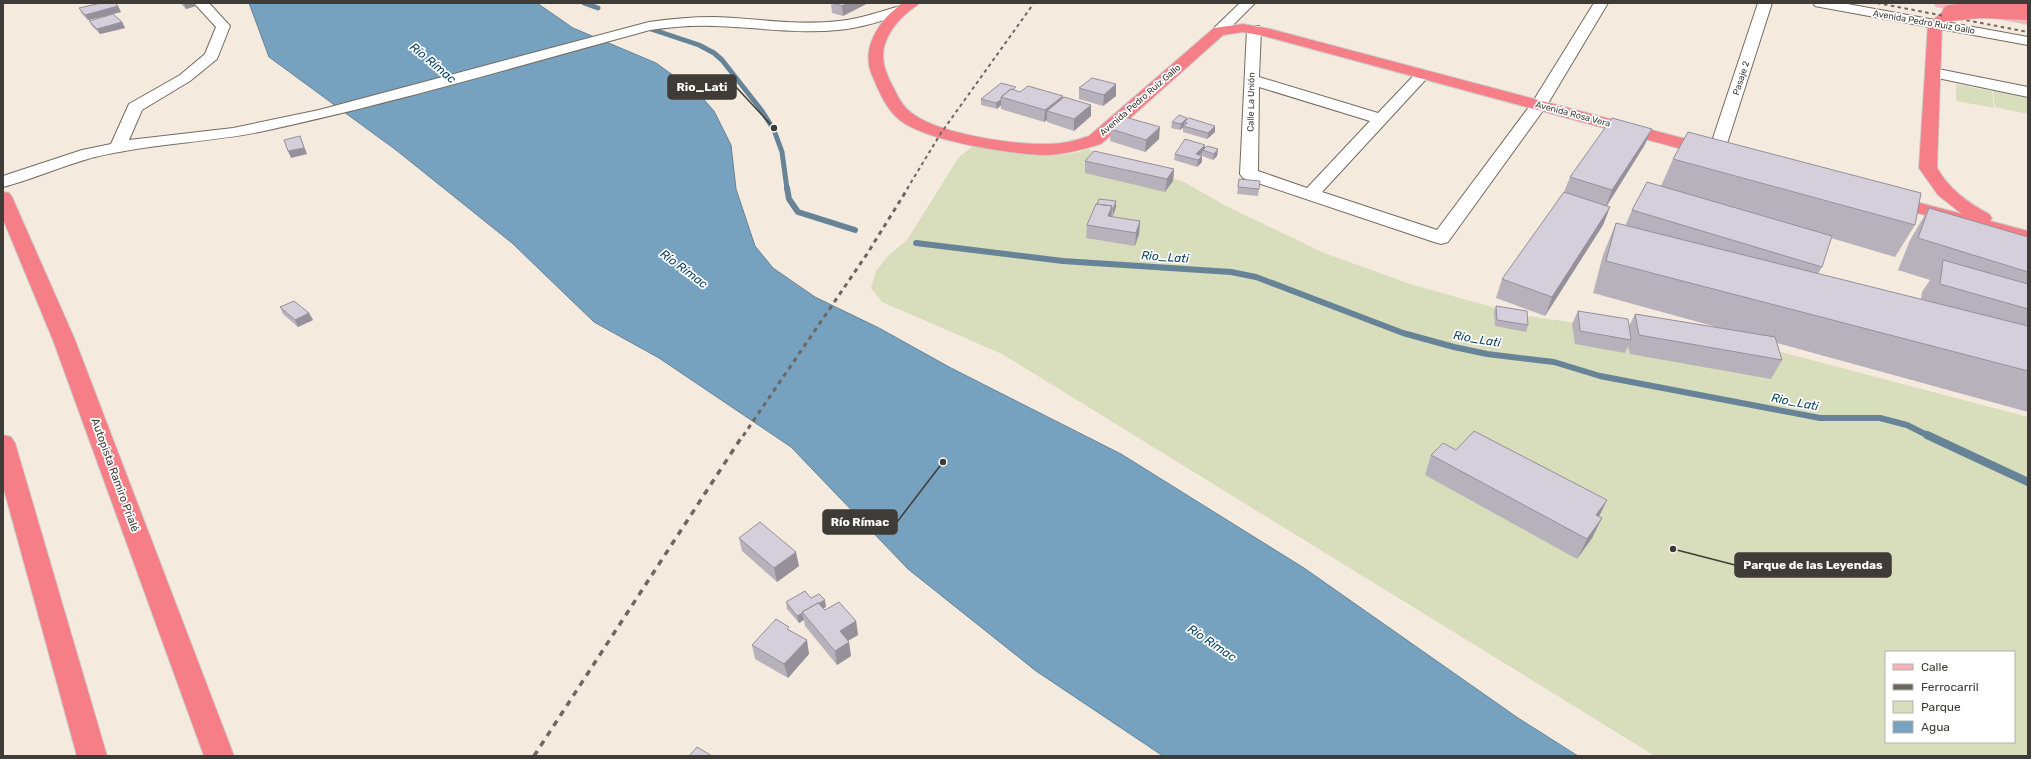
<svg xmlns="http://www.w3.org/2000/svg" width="2031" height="759" viewBox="0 0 2031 759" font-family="Rubik,sans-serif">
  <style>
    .green { fill: #d8ddbc; fill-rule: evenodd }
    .water { fill: #76a2c0; stroke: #668397 }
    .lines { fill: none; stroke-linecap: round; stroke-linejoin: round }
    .stream-far2 { stroke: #668397; stroke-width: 5 }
    .stream-far1 { stroke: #668397; stroke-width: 6 }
    .stream { stroke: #668397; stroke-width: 8 }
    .minor-casing { stroke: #746b60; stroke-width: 2 }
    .major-casing { stroke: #cdcccb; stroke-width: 2 }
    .highway-casing { stroke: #cdcccb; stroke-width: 2 }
    .minor { fill: #fff; fill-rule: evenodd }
    .major { fill: #f9b2b7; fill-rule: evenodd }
    .highway { fill: #f57e87; fill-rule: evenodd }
    .rail-far2 { stroke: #6d6760; stroke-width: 2; stroke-dasharray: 3.5 3.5; stroke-linecap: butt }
    .rail-far1 { stroke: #6d6760; stroke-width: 3; stroke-dasharray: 4.5 4.5; stroke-linecap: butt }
    .rail { stroke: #6d6760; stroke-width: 3.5; stroke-dasharray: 6 6; stroke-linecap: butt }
    .highway-bridge-casing { stroke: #cdcccb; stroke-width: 17; stroke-linecap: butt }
    .highway-bridge { stroke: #f57e87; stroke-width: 16 }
    .wall { fill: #b7b1bc }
    .shaded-wall { fill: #959099 }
    .building { fill: #d5cedb; stroke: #959099 }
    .labels { text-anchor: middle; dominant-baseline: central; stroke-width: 3.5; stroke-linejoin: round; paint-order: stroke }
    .far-street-label { font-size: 9px; fill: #3f3b36; stroke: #fff }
    .street-label { font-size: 11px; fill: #3f3b36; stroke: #fff }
    .water-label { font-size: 12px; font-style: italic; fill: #0d4463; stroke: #fff }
    .leader { fill: none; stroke: #3f3b36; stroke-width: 1.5 }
    .callout-dot { fill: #3f3b36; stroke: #fff; stroke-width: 1.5 }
    .callout { fill: #3f3b36; stroke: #3f3b36; stroke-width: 1.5 }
    .callout-label { font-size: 12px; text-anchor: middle; font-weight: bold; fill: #fff }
  </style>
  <rect width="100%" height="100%" fill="#f5eade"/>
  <!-- green -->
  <path class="green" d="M 1956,84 L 1992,91 L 1994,108 L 1956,101 Z
    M 1993,91 L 2028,98 L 2028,114 L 1995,107 Z
    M 974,145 C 1012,154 1050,162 1088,149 L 1184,182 L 1226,206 L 1324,253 L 1413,285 L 1521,315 L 1781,352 L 2028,417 L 2028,756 L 1655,756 L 1002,354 L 882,302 L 871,288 L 876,271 L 888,256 L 907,240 L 959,157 ZM 1886,652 L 2014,652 L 2014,742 L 1886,742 Z"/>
  <!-- water -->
  <path class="water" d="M 249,3 L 537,3 L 573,28 L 656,63 L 698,93 L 714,111 L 731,145 L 736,189 L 755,246 L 773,268 L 815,297 L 879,328 L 951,368 L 1121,454 L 1304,568 L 1518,718 L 1578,756 L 1163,756 L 1036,671 L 908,569 L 791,447 L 659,358 L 594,322 L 512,243 L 396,150 L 269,57 Z"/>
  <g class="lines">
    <!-- stream-far2 -->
    <path class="stream-far2" d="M 584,3 L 598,8
      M 651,29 L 699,45 L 714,53 L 722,60 L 762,111 L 774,130 L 782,152 L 787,189"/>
    <!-- stream-far1 -->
    <path class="stream-far1" d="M 787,188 L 789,199 L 798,212 L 855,230
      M 916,243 L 1063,261 L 1231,272 L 1256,277 L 1403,333 L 1454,347 L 1487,354 L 1554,362 L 1600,376 L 1820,418 L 1880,418 L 1907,425 L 1929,436"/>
    <!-- stream -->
    <path class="stream" d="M 1927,435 L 2028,482"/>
    <!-- minor casing -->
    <g class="minor-casing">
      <path id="minor" d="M 194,3 L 209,3 L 230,26 L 217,59 L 190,81 L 142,110 L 129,140 L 233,128 L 319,110 L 649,22 C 670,19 691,17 713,17 C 755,18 797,26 839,21 C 861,19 880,11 901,6 L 906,7 L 908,10 L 906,13 C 884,20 862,28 838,30 C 797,34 755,27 713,26 C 692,25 671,27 650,30 C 522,65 394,103 264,131 C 208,143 151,143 95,157 C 64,165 34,179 3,187 L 3,176 L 82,150 L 111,144 L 129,104 L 180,75 L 205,54 L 216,27 Z
        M 1240,3 L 1255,3 L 1224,34 L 1214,34 L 1212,31 L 1214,28 Z
        M 1594,3 L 1608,3 L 1547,105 L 1448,242 L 1441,244 L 1434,242 L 1243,178 L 1240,174 L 1247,29 L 1249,26 L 1259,26 L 1261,29 L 1259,77 L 1378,113 L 1418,71 L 1428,71 L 1431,74 L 1428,77 L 1322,192 L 1437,230 L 1532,103 ZM 1259,87 L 1370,121 L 1307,188 L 1258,171 Z
        M 1758,3 L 1772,3 L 1724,153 L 1722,157 L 1716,158 L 1710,157 L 1708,153 Z
        M 1813,3 L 1842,3 L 2028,37 L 2028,45 L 1820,7 L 1815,6 Z
        M 1933,68 L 2028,87 L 2028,97 L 1928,76 L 1925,73 L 1928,70 Z"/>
    </g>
    <!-- major casing -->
    <g class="major-casing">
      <path id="major" d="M 1934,3 L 1962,3 L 2028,16 L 2028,24 L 1941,7 L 1936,6 Z"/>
    </g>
    <!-- highway casing -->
    <g class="highway-casing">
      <path id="highway" d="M 903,3 L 919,3 C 916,7 911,9 907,13 C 896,22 888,33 884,47 C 881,61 886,73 892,85 C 898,96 902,107 913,114 C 940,134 1014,145 1048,144 C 1062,144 1075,141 1089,136 L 1214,28 L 1243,24 L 1270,29 L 1716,147 L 1718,151 L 1716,155 L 1710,156 L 1704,155 L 1264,36 L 1243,32 L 1223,35 L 1101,144 C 1084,149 1066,154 1048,155 C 1014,155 927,141 901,121 C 886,110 879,91 872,75 C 860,47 881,18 903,3 Z
        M 2005,3 L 2028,3 L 2028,10 L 2007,6 Z
        M 1950,9 L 1955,10 L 1957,13 L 1942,25 L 1937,168 C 1949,189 1968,203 1989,214 L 1992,218 L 1990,221 L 2028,231 L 2028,243 L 1884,204 L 1881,200 L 1884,196 L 1890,195 L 1962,214 L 1938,195 L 1919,168 L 1928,24 L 1945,10 Z
        M 3,192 L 9,193 L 12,197 L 75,340 L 234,756 L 204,756 L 53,340 L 3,219 Z
        M 3,435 L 11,437 L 15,443 L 107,756 L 77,756 L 3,486 Z"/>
    </g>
    <!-- minor -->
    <use href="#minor" class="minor"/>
    <!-- major -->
    <use href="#major" class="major"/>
    <!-- highway -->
    <use href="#highway" class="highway"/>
    <!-- rail-far2 -->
    <path class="rail-far2" d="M 1877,3 L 2028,32
      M 907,189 L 941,133 L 1034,3"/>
    <!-- rail-far1 -->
    <path class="rail-far1" d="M 743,436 L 867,254 L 908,188"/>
    <!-- rail -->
    <path class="rail" d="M 534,756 L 743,435"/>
    <!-- highway-bridge casing -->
    <g class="highway-bridge-casing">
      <path id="highway-bridge" d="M 1950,13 L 1979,10 L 2026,12"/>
    </g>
    <!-- highway-bridge -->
    <use href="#highway-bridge" class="highway-bridge"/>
  </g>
  <!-- wall -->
  <path class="wall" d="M 95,3 L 115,3 L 118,6 L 121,12 L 88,20 L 82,14 L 79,8 L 95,4 Z
    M 181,3 L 194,3 L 196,6 L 186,9 L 183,6 Z
    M 831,3 L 868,3 L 843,16 L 832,13 Z
    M 89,21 L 122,22 L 125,28 L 100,34 L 92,26 Z
    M 1116,84 L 1116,96 L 1103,106 L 1079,99 L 1079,88 Z
    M 1016,91 L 1020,92 L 1063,96 L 1063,98 L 1091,116 L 1074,131 L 1047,122 L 1047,120 L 1044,122 L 1001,109 L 1001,105 L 997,109 L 981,105 L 981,99 Z
    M 1187,118 L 1187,120 L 1215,126 L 1215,132 L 1207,139 L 1183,132 L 1183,127 L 1180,130 L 1171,128 L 1172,122 Z
    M 1111,129 L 1159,139 L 1145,152 L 1110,141 Z
    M 1652,129 L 1644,146 L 1607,206 L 1610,207 L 1603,225 L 1545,316 L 1496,298 L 1502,279 L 1564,192 L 1570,177 Z
    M 1205,145 L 1205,148 L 1218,149 L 1217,156 L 1213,160 L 1202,156 L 1202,162 L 1197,167 L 1174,160 L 1175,154 Z
    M 1673,159 L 1915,225 L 1895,257 L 1831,238 L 1822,267 L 1818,274 L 1921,300 L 1922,292 L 1930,280 L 1898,270 L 1910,240 L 1929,208 L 2028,237 L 2028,282 L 2027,283 L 2028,284 L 2028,412 L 1777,343 L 1782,360 L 1771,379 L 1630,354 L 1628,346 L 1625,353 L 1575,344 L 1572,324 L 1578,311 L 1629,326 L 1635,314 L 1720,328 L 1593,293 L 1603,255 L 1616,223 L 1625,226 L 1632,210 L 1661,186 Z
    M 1085,161 L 1174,169 L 1173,181 L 1165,192 L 1085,173 Z
    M 1239,179 L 1259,189 L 1258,196 L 1237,194 Z
    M 1116,201 L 1116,207 L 1113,216 L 1111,216 L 1111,217 L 1140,221 L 1139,234 L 1135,246 L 1086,238 L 1087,225 Z
    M 1496,306 L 1528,325 L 1526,332 L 1495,326 L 1494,312 Z
    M 280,307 L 309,313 L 313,320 L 298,327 L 283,314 Z
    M 1456,450 L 1607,500 L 1599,517 L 1602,518 L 1592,538 L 1577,559 L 1425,475 L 1431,455 Z
    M 739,538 L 799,566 L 777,582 L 742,551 Z
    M 811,598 L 826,607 L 823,608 L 825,610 L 856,621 L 858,635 L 848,641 L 851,656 L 837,665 L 805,626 L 804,620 L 799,623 L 787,609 L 786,602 Z
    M 790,630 L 809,654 L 788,678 L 755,659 L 752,645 Z"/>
  <!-- shaded-wall -->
  <path class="shaded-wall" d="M 186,3 L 194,3 L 196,6 L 186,9 L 184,4 Z
    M 847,3 L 868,3 L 843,16 L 842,6 Z
    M 118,6 L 121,12 L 88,20 L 85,15 Z
    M 122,22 L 125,28 L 100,34 L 97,29 Z
    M 1116,84 L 1116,96 L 1103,106 L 1104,95 Z
    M 1063,96 L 1062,108 L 1047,111 L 1047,120 L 1044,122 L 1045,110 Z
    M 1001,100 L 1001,105 L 997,109 L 996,103 Z
    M 1091,105 L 1091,116 L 1074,131 L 1074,119 Z
    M 1187,118 L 1187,124 L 1187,123 L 1184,122 L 1184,127 L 1180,130 L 1181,124 Z
    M 1215,126 L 1215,132 L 1207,139 L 1208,133 Z
    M 1160,127 L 1159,139 L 1145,152 L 1146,140 Z
    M 1652,129 L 1644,146 L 1605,208 L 1612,190 Z
    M 300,136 L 307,154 L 291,158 L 288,151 Z
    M 1205,145 L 1205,151 L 1203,150 L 1202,153 L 1195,160 L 1196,154 Z
    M 1218,149 L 1217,156 L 1213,160 L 1214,154 Z
    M 1202,156 L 1202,162 L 1197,167 L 1198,160 Z
    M 1174,169 L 1173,181 L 1165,192 L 1167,179 Z
    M 1116,201 L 1116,207 L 1113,216 L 1113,210 Z
    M 1112,206 L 1111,219 L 1108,216 Z
    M 1610,207 L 1603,225 L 1545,316 L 1552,297 Z
    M 1140,221 L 1139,234 L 1135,246 L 1136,233 Z
    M 309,313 L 313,320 L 298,327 L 295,320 Z
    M 1607,500 L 1597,520 L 1596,515 Z
    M 1602,518 L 1592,538 L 1577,559 L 1587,539 Z
    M 796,552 L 799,566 L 777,582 L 774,568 Z
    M 825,600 L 826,607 L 807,618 L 803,613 Z
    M 802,613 L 804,620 L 799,623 L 797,616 Z
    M 856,621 L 858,635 L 842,644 L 840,631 Z
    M 807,640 L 809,654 L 788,678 L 784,664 Z
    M 849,642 L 851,656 L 837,665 L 835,651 Z"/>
  <!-- building -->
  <path class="building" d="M 101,3 L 115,3 L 118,6 L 85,15 L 79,8 Z
    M 833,3 L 847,3 L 842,6 Z
    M 113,14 L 122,22 L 97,29 L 89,21 Z
    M 1092,78 L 1116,84 L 1104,95 L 1079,88 Z
    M 1001,83 L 1016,87 L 1013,90 L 1011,89 L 1001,97 L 1001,100 L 996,103 L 981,99 Z
    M 1028,86 L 1063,96 L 1045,110 L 1001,97 L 1011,89 L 1020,92 Z
    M 1064,97 L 1091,105 L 1074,119 L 1047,111 Z
    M 1179,115 L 1187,118 L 1181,124 L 1172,122 Z
    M 1125,117 L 1160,127 L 1146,140 L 1111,129 Z
    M 1189,118 L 1215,126 L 1208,133 L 1183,126 L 1187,123 L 1184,122 Z
    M 1612,118 L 1652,129 L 1612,190 L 1570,177 Z
    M 1688,132 L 1921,193 L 1915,225 L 1673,159 Z
    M 300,136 L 304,148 L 288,151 L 284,140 Z
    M 1185,139 L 1205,145 L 1196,154 L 1202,156 L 1198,160 L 1175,154 Z
    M 1207,146 L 1218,149 L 1214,154 L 1203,150 Z
    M 1094,151 L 1174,169 L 1167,179 L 1085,161 Z
    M 1239,179 L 1260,181 L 1259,189 L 1238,187 Z
    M 1647,182 L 1832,236 L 1822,267 L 1632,210 Z
    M 1564,192 L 1610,207 L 1552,297 L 1502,279 Z
    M 1099,199 L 1116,201 L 1113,210 L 1112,209 L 1112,206 L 1097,204 Z
    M 1096,204 L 1112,206 L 1108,216 L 1140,221 L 1136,233 L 1087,225 Z
    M 1929,208 L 2028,237 L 2028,272 L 1918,238 Z
    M 1616,223 L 2028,326 L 2028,371 L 1606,261 Z
    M 1943,260 L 2028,284 L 2028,309 L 1940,284 Z
    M 294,301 L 309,313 L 295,320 L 280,307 Z
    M 1496,306 L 1527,311 L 1528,325 L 1497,320 Z
    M 1578,311 L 1628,319 L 1631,340 L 1580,331 Z
    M 1635,314 L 1775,337 L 1782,360 L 1639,335 Z
    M 1474,431 L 1607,500 L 1596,515 L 1602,518 L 1587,539 L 1431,455 L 1443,443 L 1456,450 Z
    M 760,522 L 796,552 L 774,568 L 739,538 Z
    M 805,591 L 811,598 L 819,594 L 825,600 L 819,603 L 818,603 L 802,612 L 803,613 L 797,616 L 786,602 Z
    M 839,602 L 856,621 L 840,631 L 849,642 L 835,651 L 802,612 L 818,603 L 825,610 Z
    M 776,619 L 789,627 L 787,629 L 807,640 L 784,664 L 752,645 Z
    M 697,747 L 712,756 L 689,756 Z"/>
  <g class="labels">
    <!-- far-street labels -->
    <g class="far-street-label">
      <text transform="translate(1924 22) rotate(10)">Avenida Pedro Ruiz Gallo</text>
      <text transform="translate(1741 78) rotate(-72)">Pasaje 2</text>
      <text transform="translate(1140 100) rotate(-41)">Avenida Pedro Ruiz Gallo</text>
      <text transform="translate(1251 102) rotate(-89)">Calle La Unión</text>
      <text transform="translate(1573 114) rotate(15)">Avenida Rosa Vera</text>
    </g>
    <!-- street labels -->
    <g class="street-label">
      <text transform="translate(115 475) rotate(70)">Autopista Ramiro Prialé</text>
    </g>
    <!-- water labels -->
    <g class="water-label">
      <text transform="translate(433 63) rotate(40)">Río Rímac</text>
      <text transform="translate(1165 257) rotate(4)">Rio_Lati</text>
      <text transform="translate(684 269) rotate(37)">Río Rímac</text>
      <text transform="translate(1477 339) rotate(10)">Rio_Lati</text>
      <text transform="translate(1795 402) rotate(11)">Rio_Lati</text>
      <text transform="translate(1212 643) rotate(34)">Río Rímac</text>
    </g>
  </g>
  <!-- callouts -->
  <path class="leader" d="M774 128L736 87M943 462L897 522M1673 549L1735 565"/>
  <g class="callout-dot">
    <circle cx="774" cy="128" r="4"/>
    <circle cx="943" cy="462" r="4"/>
    <circle cx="1673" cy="549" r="4"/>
  </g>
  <g class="callout">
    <rect x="668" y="75" width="68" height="24" rx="4"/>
    <rect x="823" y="510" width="74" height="24" rx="4"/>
    <rect x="1735" y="553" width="156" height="24" rx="4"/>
  </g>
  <g class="callout-label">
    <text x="702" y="91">Rio_Lati</text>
    <text x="860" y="526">Río Rímac</text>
    <text x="1813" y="569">Parque de las Leyendas</text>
  </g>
  <!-- border -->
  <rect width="2031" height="759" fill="none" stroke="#3f3b36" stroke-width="8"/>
  <!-- legend -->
  <rect x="1885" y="651" width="130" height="92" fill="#ffffff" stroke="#b2b1af"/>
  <rect x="1893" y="664" width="20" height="6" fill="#f9b2b7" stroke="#b2b1af"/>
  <text x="1921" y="671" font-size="12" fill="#3f3b36">Calle</text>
  <rect x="1893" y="684" width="20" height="6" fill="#6d6760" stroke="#b2b1af"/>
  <text x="1921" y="691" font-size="12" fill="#3f3b36">Ferrocarril</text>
  <rect x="1893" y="701" width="20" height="12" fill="#d8ddbc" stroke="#b2b1af"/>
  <text x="1921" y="711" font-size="12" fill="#3f3b36">Parque</text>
  <rect x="1893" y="721" width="20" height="12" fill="#76a2c0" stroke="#b2b1af"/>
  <text x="1921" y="731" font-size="12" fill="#3f3b36">Agua</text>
</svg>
